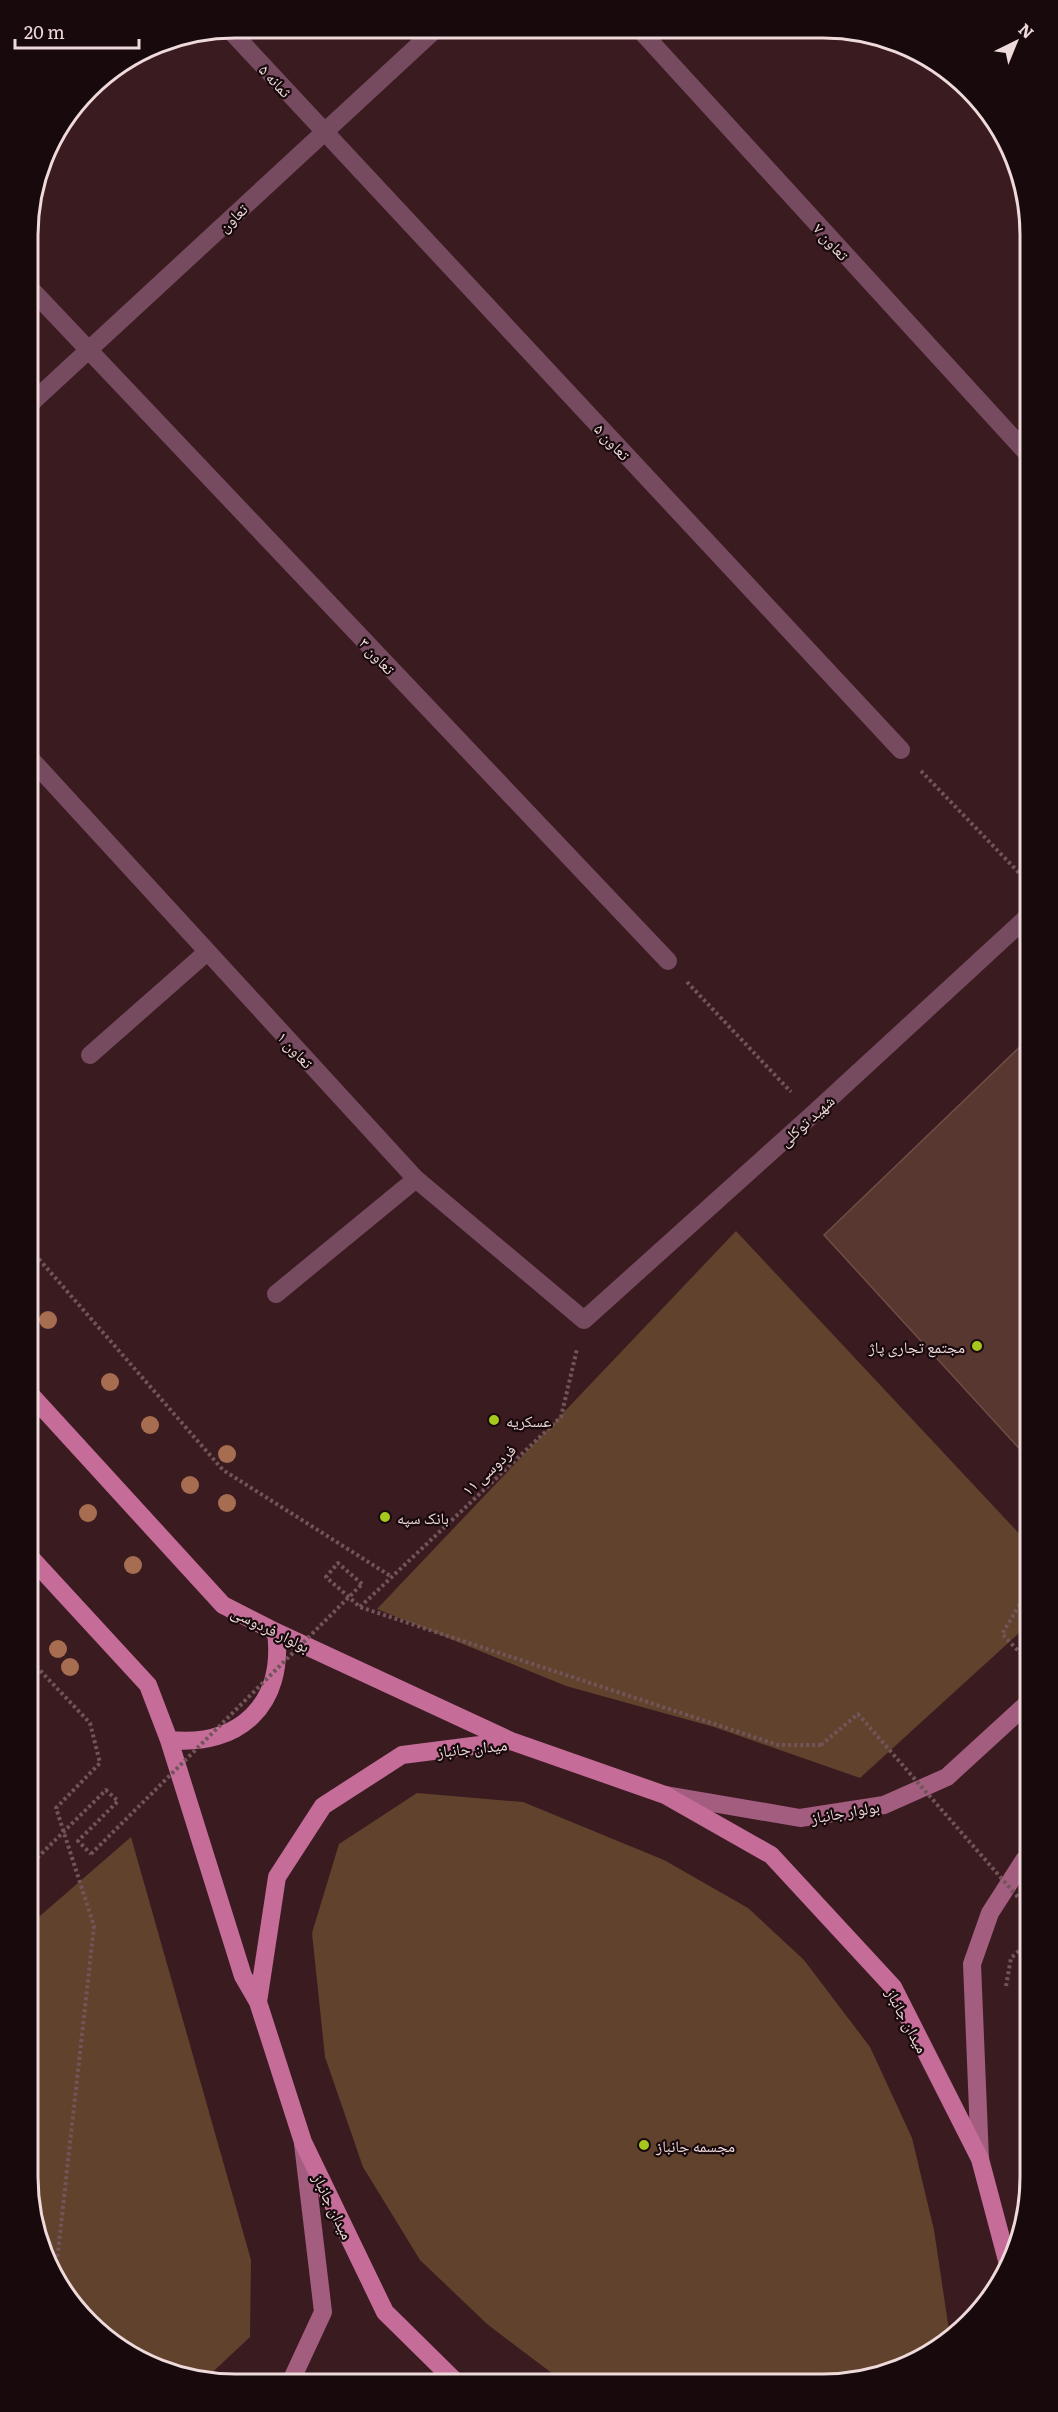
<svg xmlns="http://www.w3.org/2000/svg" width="1058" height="2412" viewBox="0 0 1058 2412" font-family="Literata,'Noto Naskh Arabic',serif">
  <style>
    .green { fill: #61422d }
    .building { fill: #583730; stroke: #6f4d45; stroke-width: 1.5 }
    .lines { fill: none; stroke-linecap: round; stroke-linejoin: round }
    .path { stroke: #715559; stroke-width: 4; stroke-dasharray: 3 3; stroke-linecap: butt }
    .street { stroke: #764a5f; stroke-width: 18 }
    .secondary { stroke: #a35d7f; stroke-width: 18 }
    .primary { stroke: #c56c98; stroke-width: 18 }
    .path-bridge { stroke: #715559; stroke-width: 4; stroke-dasharray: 3 3; stroke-linecap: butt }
    .tree { fill: #a66d51 }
    .poi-dot { fill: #a8c71c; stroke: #180a0c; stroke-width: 2 }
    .labels { text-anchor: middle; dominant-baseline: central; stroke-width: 4.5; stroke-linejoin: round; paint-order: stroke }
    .street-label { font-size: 16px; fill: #eed9db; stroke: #180a0c }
    .poi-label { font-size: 16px; fill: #eed9db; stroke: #180a0c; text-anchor: start }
    .rim { fill: none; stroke: #eed9db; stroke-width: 3 }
  </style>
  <rect width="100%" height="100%" fill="#3a1b20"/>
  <!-- green -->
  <path class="green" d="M 736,1231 L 1028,1543 L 1029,1624 L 860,1778 L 714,1727 L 566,1686 L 377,1609 Z
    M 417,1793 L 523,1802 L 664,1860 L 748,1908 L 804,1960 L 870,2047 L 912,2138 L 934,2230 L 949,2330 L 943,2347 L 878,2378 L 564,2379 L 553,2374 L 487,2324 L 420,2260 L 363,2167 L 325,2057 L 312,1933 L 339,1844 Z
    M 131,1837 L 251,2260 L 250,2337 L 203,2381 L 194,2381 L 97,2333 L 62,2293 L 34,2232 L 33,1922 Z"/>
  <!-- building -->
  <path class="building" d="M 1027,1040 L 1028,1458 L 824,1235 Z"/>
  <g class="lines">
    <!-- path -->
    <path class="path" d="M 921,771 L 1026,880
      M 687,982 L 791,1092
      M 31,1250 L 223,1470 L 392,1577
      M 362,1584 L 338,1563 L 326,1577 L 360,1607 L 778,1745 L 821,1745
      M 1029,1589 L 1002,1634 L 1029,1662
      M 360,1607 L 561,1417 L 577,1349
      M 32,1662 L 90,1723 L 100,1763 L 56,1808 L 94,1926 L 55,2279
      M 33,1862 L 106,1790 L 118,1801 L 78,1841 L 91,1854
      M 1006,1986 L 1011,1958 L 1030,1941"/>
    <!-- street -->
    <path class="street" d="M 228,28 L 901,750
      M 640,30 L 1025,451
      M 28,286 L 668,961
      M 28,406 L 437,28
      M 29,757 L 416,1179 L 584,1320 L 812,1115 L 1026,918
      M 90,1055 L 207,952
      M 276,1294 L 416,1179"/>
    <!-- secondary -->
    <path class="secondary" d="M 666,1795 L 800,1818 L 884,1805 L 947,1777 L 1029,1702
      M 980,2159 L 972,1964 L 990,1913 L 1024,1860 L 1029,1855
      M 291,2381 L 323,2312 L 303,2144"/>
    <!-- primary -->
    <path class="primary" d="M 31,1395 L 223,1605 L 276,1632 L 511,1741 L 665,1795 L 771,1855 L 893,1987 L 980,2159 L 1009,2268
      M 32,1559 L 148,1685 L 169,1740 L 243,1976 L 258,2002
      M 169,1740 C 240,1747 285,1704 276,1632
      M 454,2380 L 385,2312 L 303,2142 L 258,2002 L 277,1877 L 323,1806 L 402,1755 L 511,1741"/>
    <!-- path-bridge -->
    <path class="path-bridge" d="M 821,1745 L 858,1714 L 1030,1911
      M 91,1854 L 362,1584"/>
  </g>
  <!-- trees -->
  <g class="tree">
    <circle cx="48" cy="1320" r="9"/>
    <circle cx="110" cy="1382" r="9"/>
    <circle cx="150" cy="1425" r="9"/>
    <circle cx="227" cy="1454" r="9"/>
    <circle cx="190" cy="1485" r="9"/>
    <circle cx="227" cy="1503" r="9"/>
    <circle cx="88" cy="1513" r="9"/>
    <circle cx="133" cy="1565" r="9"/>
    <circle cx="58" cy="1649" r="9"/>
    <circle cx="70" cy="1667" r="9"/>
  </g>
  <!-- markers -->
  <g class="poi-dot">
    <circle cx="977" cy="1346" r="6"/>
    <circle cx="494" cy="1420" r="6"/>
    <circle cx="385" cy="1517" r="6"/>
    <circle cx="644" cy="2145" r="6"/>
  </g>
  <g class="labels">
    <!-- street labels -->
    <g class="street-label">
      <text transform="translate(276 80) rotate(47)">ثمانه ۵</text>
      <text transform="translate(232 217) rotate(-43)">تعاون</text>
      <text transform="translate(832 241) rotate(48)">تعاون ۷</text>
      <text transform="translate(613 441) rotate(47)">تعاون ۵</text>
      <text transform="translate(378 655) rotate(47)">تعاون ۳</text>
      <text transform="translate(296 1049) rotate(47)">تعاون ۱</text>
      <text transform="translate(806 1120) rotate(-42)">شهید توکلی</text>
      <text transform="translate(488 1469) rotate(-43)">فردوسی ۱۱</text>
      <text transform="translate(271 1628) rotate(26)">بولوار فردوسی</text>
      <text transform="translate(472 1747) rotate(-6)">میدان جانباز</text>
      <text transform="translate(845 1811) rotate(-10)">بولوار جانباز</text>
      <text transform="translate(908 2020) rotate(62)">میدان جانباز</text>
      <text transform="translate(334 2206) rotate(64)">میدان جانباز</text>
    </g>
    <!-- poi labels -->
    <g class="poi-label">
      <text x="965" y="1346" text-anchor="end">مجتمع تجاری پاژ</text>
      <text x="506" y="1420">عسکریه</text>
      <text x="397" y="1517">بانک سپه</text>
      <text x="656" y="2145">مجسمه جانباز</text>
    </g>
  </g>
  <!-- crop -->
  <path d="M0 0H1058V2412H0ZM235 38H823A197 197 0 0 1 1020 235V2177A197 197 0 0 1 823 2374H235A197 197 0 0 1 38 2177V235A197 197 0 0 1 235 38Z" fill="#180a0c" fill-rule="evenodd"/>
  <path class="rim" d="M235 38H823A197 197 0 0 1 1020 235V2177A197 197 0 0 1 823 2374H235A197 197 0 0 1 38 2177V235A197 197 0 0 1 235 38Z"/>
  <!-- north arrow -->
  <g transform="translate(1016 42) rotate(43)" stroke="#180a0c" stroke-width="4.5" paint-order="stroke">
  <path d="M0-4.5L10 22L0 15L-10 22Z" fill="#eed9db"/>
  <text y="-9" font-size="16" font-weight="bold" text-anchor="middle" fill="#eed9db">N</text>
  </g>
  <!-- scale -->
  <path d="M15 39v9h124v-9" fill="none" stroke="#eed9db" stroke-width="3"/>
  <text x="24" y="39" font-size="18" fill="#eed9db" stroke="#180a0c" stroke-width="4.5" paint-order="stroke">20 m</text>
</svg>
